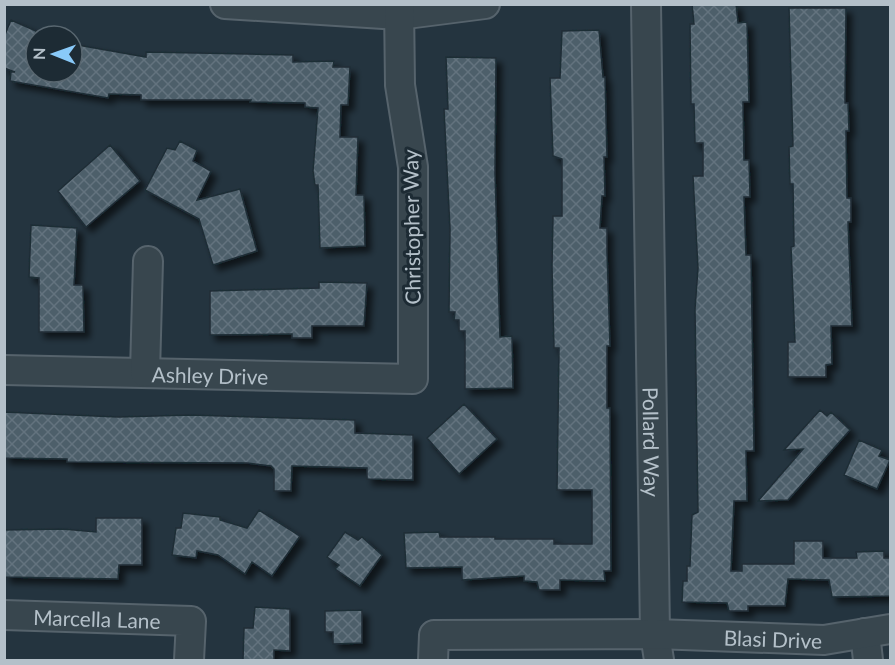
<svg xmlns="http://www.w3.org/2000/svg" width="895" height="665" viewBox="0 0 895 665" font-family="Lato,sans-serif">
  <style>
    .building { fill: url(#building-cross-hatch); stroke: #1f2d36; stroke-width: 1.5; filter: url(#shadow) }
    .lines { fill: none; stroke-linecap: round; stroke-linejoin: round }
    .minor-casing { stroke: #56636c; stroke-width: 32 }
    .minor { stroke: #38464e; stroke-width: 28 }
    .labels { text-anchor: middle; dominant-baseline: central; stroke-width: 6; stroke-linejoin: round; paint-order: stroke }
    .street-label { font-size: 21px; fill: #b4c0c9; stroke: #1d2b34 }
  </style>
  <defs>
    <pattern id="building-cross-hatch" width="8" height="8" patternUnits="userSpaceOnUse" patternTransform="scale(1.5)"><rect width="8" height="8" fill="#4d5e6a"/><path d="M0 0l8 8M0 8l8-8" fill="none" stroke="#64737e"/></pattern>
    <filter id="shadow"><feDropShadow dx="5.5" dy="5.5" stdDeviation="3" flood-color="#0009"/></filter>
  </defs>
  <rect width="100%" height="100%" fill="#24343f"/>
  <!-- building -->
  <path class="building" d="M 692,4 L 736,4 L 738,23 L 747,22 L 749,102 L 743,102 L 744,160 L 749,160 L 750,197 L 744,197 L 746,255 L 751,255 L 754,451 L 746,451 L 747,501 L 734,501 L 731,571 L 742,571 L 742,564 L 794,564 L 794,541 L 823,541 L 823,558 L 857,558 L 856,552 L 884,551 L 884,558 L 891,558 L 891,596 L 832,597 L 829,580 L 788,579 L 785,606 L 748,606 L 748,611 L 729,611 L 727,603 L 682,602 L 683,581 L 687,581 L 687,566 L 690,566 L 692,515 L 698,512 L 695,309 L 698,268 L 693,176 L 703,176 L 703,143 L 695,143 L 694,104 L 691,104 L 690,24 L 694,24 Z
    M 789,8 L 846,8 L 845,103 L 848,103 L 849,131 L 846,131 L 847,198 L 851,198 L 851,222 L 848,222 L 852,326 L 831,326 L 832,364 L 826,365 L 826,377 L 788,377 L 788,342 L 795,342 L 791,247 L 794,246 L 793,184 L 790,184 L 789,147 L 793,146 Z
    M 11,20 L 36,31 L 36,72 L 72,72 L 72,44 L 146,57 L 146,52 L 293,55 L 293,62 L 334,61 L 333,67 L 350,67 L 348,105 L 341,105 L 340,137 L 358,137 L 356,195 L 364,195 L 365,246 L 320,248 L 318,185 L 315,185 L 313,171 L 318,108 L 305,107 L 305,103 L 250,102 L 251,100 L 141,100 L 141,95 L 109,94 L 108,98 L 10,81 L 11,72 L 15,72 L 4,68 L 4,37 Z
    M 599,30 L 603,77 L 605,77 L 607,157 L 604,157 L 605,196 L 602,196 L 600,228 L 607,228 L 607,252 L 610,346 L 607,346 L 607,408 L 610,408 L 611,571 L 604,571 L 605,581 L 560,580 L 560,590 L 539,590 L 537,582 L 524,581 L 524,576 L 462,580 L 462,567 L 406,568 L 404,533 L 439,532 L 440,537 L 495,537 L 495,539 L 554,539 L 554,544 L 592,544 L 592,490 L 557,490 L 559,348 L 554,348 L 552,267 L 553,216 L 562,216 L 562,159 L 553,156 L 550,78 L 560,78 L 562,31 Z
    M 446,57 L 496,58 L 495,173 L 500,337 L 512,336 L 513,388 L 465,389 L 465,331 L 459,331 L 459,320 L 454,320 L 455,312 L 449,312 L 450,229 L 444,109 L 448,109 Z
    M 180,141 L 197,150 L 193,161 L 211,171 L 197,200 L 240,189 L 257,251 L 213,265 L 199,219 L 145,190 L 167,148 L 175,150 Z
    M 110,145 L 140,181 L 86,227 L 58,191 Z
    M 31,225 L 77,228 L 74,285 L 83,285 L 84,332 L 39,332 L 39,278 L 29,277 Z
    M 319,282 L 367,283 L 364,326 L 312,326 L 312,338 L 292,338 L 292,334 L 210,335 L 210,291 L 319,288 Z
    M 464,404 L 497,439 L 459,474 L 427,438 Z
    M 820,410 L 827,416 L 831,412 L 850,430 L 788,500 L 758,501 L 803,449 L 784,450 Z
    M 4,412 L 118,417 L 191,415 L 355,420 L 355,433 L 413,435 L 413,480 L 367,479 L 367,468 L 292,466 L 291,491 L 274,491 L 274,469 L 271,466 L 247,463 L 67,462 L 67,459 L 4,458 Z
    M 859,440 L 882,450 L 879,456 L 890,460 L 877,489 L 844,475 Z
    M 259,510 L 300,536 L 272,576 L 252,562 L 245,574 L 218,555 L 197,551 L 196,558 L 172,555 L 176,528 L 181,528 L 183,513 L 220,517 L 220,520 L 247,528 Z
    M 96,518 L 142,518 L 142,565 L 119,565 L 118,579 L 5,577 L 4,530 L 63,529 L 96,532 Z
    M 345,532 L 358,540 L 362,537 L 382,555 L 360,586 L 335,569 L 339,565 L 327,557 Z
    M 255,607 L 290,609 L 290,651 L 274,650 L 274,660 L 243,660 L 244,628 L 253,628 Z
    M 362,610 L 362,643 L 333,644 L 333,632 L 325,632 L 325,611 Z"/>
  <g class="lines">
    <!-- minor casing -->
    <g class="minor-casing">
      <g id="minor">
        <path d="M 225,4 L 399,15 L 485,4"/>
        <path id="s1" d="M 646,4 L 655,634 L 659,660"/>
        <path id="s2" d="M 4,370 L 413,379 L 413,167 L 400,85 L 399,4"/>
        <path d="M 145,372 L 148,261"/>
        <path id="s3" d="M 4,615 L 191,621 L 189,660"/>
        <path d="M 865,633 L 868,660"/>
        <path id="s4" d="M 433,660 L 434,635 L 655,634 L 824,640 L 890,629"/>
      </g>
    </g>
    <!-- minor -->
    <use href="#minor" class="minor"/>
  </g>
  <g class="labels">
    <!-- street labels -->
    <g class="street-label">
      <text transform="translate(411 227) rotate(-91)">Christopher Way</text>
      <text stroke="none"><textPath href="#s2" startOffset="206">Ashley Drive</textPath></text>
      <text stroke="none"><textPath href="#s1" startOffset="438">Pollard Way</textPath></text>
      <text stroke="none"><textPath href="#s3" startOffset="93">Marcella Lane</textPath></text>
      <text stroke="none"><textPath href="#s4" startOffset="364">Blasi Drive</textPath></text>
    </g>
  </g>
  <!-- border -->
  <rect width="895" height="665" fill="none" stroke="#b4c0c9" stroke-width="12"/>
  <!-- north arrow -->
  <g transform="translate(54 54) rotate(271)"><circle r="28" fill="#1d2b34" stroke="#596770" stroke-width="1.5"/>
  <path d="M0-4.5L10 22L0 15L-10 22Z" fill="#89caf9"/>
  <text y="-9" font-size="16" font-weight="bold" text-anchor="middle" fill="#b4c0c9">N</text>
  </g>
</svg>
